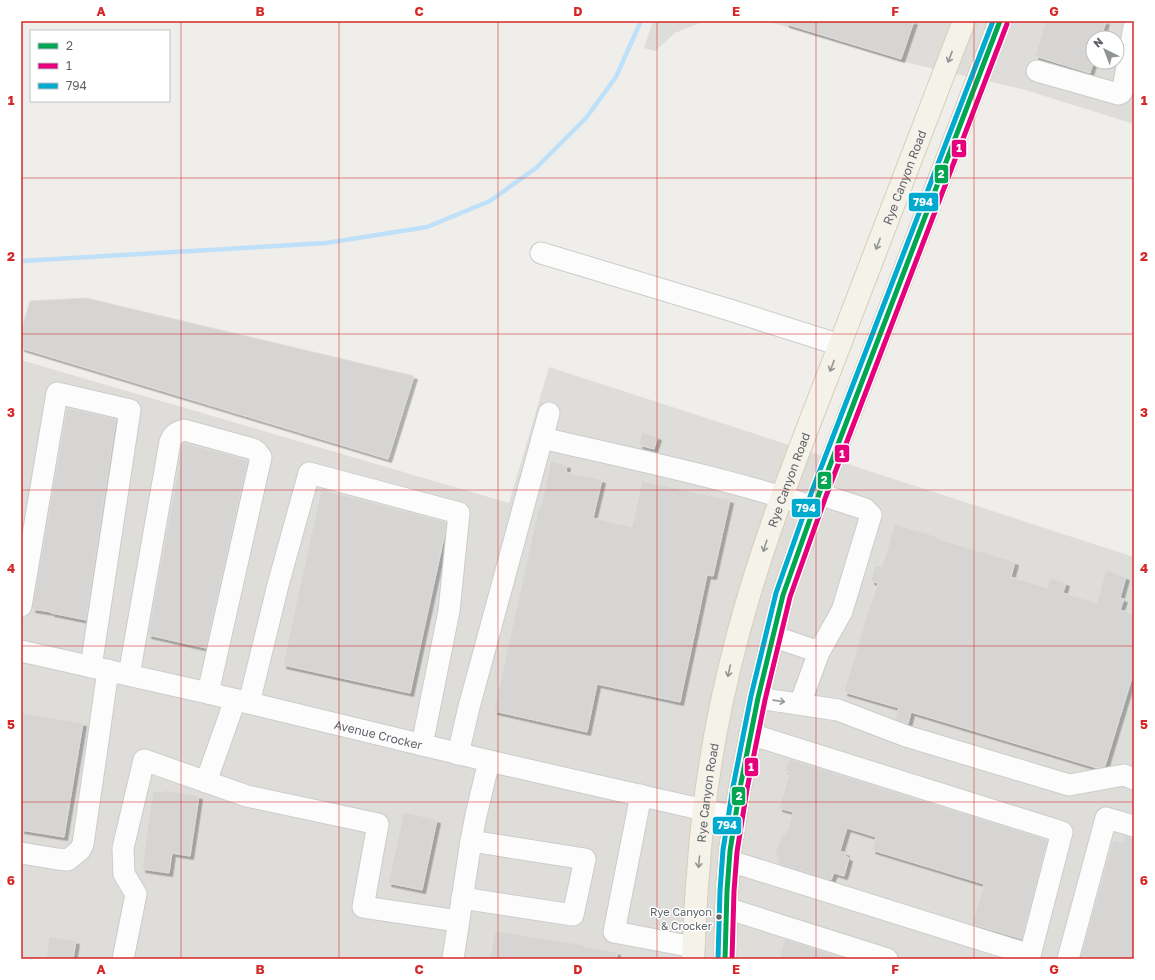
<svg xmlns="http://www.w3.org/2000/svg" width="1155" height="980" viewBox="0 0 1155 980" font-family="'Golos Text',sans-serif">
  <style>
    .industrial { fill: #dfddda; fill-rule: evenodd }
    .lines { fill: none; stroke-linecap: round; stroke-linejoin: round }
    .stream { stroke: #bfe0f9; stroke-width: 4.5 }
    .building { fill: #d6d5d3; stroke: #deddd9; filter: url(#shadow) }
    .minor-casing { stroke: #cbcccc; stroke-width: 23 }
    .major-casing { stroke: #d7ceb8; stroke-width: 24 }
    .minor { stroke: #fdfcfc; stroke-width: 21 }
    .major { stroke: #f4f2e9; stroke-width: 22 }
    .bus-1-casing { stroke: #fff; stroke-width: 8 }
    .bus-2-casing { stroke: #fff; stroke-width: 8 }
    .bus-3-casing { stroke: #fff; stroke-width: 8 }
    .bus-1 { stroke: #00a651; stroke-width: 5 }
    .bus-2 { stroke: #e5007d; stroke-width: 5 }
    .bus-3 { stroke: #00a9ce; stroke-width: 5 }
    .oneway { stroke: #939595 }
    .oneway2 { stroke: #96999c }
    .grid { fill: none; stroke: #d62828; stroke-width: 1; stroke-opacity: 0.55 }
    .bus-dot { fill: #5f6368; stroke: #fff; stroke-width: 1.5 }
    .labels { text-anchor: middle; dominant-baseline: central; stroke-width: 3; stroke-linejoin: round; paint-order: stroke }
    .bus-label { font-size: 11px; fill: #5f6368; stroke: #fff; text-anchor: end }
    .street-label { font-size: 12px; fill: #5f6368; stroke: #fff }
    .line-badge { stroke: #fff; stroke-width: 1.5 }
    .badge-label { font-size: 11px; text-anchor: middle; font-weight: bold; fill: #fff }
    .neatline { fill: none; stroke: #d62828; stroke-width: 1.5 }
    .grid-label { font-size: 13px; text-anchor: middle; font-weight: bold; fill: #d62828 }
  </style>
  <defs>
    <filter id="shadow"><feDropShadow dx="3.5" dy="3.5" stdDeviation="0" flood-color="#0004"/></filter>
  </defs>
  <rect width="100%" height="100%" fill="#efeeea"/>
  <!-- industrial -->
  <path class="industrial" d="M 653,21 L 706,21 L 692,26 L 675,33 L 655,51 L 644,48 Z
    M 767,21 L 1134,21 L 1134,124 L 1022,89 L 900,61 ZM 1093,38 L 1117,38 L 1117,62 L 1093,62 Z
    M 21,360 L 509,503 L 549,367 L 1134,557 L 1134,959 L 21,959 Z"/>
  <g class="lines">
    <!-- stream -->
    <path class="stream" d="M 21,261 L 326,243 L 427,227 L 490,201 L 536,168 L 586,118 L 616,77 L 641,21"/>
  </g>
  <!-- building -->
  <path class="building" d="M 786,21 L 914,21 L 901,59 L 786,24 Z
    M 1046,21 L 1106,21 L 1101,38 L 1093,38 L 1093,63 L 1090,73 L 1035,56 Z
    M 86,298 L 414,376 L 388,459 L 21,348 L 21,331 L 30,301 Z
    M 67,408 L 116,419 L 86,620 L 51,613 L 51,612 L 32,609 Z
    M 642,432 L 658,437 L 654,449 L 639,445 Z
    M 183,443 L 184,443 L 248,460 L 206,648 L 148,635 L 179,465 L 178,465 L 182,445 Z
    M 551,461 L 567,465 L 566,472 L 602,480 L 593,518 L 632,527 L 642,481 L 730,500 L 713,576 L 707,575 L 680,702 L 597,684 L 587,732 L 494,711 L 539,506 L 541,507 Z
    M 321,490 L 354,498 L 446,522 L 445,533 L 410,693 L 283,665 Z
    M 895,524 L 938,537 L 938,539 L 1015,562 L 1011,577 L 1047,588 L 1050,578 L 1066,583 L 1063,593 L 1097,603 L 1106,570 L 1126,577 L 1120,598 L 1124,599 L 1120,610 L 1134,614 L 1134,671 L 1105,766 L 1097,768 L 911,712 L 908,724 L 895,719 L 899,708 L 844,692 L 870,605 L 871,605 L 878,583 L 871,581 L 875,565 L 882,567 Z
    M 21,713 L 83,723 L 64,837 L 21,830 Z
    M 789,759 L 1048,840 L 1022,939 L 972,924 L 984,884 L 872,850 L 876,837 L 847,828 L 840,851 L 846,853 L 845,856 L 849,858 L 844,876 L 834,873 L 831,880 L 777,863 L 779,856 L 775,855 L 782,833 L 786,835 L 793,812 L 779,808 L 790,772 L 785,771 Z
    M 165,790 L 199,796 L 190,856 L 172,853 L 169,873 L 142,869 L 153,791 L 164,792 Z
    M 404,812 L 437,820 L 422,890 L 388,883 Z
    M 1124,836 L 1134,838 L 1134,959 L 1080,959 L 1113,840 L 1123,843 Z
    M 495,931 L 584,945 L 584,947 L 617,952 L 617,959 L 490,959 Z
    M 49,937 L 76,941 L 73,959 L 46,959 Z
    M 785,939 L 847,959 L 779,959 Z"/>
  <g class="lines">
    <!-- minor casing -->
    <g class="minor-casing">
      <g id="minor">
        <path d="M 1037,71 L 1118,94 L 1121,93 L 1123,89 L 1134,27"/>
        <path d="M 541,253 L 733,311 L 840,345"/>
        <path d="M 542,438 C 633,459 725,478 814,507"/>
        <path d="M 21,606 L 57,393 L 130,410 L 91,667"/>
        <path d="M 772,636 L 819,652"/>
        <path id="s1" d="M 21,651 L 208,693 L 489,761 L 735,817"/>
        <path d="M 129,675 L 170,442 C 173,434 177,432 184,430 L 253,449 L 257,452 L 261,457 L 208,693"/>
        <path d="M 758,698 L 838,710 L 906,736 L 1069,785 L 1124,775 L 1134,779"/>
        <path d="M 249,703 L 278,585 L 309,473 L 459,513 L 449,611 L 422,745"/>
        <path d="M 800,704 L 819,652 L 842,611 L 871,515 L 865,509 L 819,494"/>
        <path d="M 458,754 L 469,707 L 549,413"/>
        <path d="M 206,782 L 235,700"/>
        <path d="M 641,795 L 614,932 L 694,947"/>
        <path d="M 21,853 L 57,859 L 68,860 L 80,850 L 83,844 L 98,741 L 108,670"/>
        <path d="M 730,861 L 1030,955 L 1062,832 L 750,734"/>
        <path d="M 462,898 L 573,915 L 585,859 L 471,841"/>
        <path d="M 726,908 L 887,959"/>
        <path d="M 123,959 L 136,894 L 124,874 L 123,848 L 144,760 L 247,796 L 378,824 L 363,907 L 458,921"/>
        <path d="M 453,959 L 471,841 L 476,815 L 489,761"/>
        <path d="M 1068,959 L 1106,818 L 1134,826"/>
      </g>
    </g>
    <!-- major casing -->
    <g class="major-casing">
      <g id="major">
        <path id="s2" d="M 693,959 C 695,931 695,903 698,875 C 703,797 716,718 736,642 C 761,544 799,451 835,357 C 878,245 921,133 964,21"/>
        <path d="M 725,959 L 727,891 L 730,851 L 740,788 L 758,698 L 783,595 L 819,494 L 1000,21"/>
      </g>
    </g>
    <!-- minor -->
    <use href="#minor" class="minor"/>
    <!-- major -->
    <use href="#major" class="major"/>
    <!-- bus-1 casing -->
    <g class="bus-1-casing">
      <path id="bus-1" d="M 725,959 L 727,891 L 730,851 L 740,788 L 758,698 L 783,595 L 819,494 L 1000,21"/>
    </g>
    <!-- bus-2 casing -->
    <g class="bus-2-casing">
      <path id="bus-2" d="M 732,959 L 734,891 L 737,852 L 747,789 L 765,700 L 790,597 L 826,496 L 1007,24"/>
    </g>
    <!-- bus-3 casing -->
    <g class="bus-3-casing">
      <path id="bus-3" d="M 718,959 L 720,891 L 723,850 L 733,787 L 751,696 L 776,593 L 812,491 L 993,21"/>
    </g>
    <!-- bus-1 -->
    <use href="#bus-1" class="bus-1"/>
    <!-- bus-2 -->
    <use href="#bus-2" class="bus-2"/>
    <!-- bus-3 -->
    <use href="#bus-3" class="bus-3"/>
  </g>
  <!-- one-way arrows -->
  <defs><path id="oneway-shaft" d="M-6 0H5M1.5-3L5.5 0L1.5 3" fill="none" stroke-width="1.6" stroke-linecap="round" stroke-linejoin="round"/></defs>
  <g class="oneway">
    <use href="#oneway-shaft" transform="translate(950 57) rotate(111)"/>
    <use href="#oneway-shaft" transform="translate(878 244) rotate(111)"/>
    <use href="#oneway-shaft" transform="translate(832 366) rotate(111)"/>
    <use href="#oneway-shaft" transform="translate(765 546) rotate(108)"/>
    <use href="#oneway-shaft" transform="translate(729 671) rotate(103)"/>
    <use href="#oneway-shaft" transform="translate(699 862) rotate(95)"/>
  </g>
  <use class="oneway2" href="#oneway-shaft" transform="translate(779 701) rotate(8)"/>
  <!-- grid -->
  <path class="grid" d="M 181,21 L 181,959M 339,21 L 339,959M 498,21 L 498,959M 657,21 L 657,959M 816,21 L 816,959M 974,21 L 974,959M 21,178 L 1134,178M 21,334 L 1134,334M 21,490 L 1134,490M 21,646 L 1134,646M 21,802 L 1134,802"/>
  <!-- markers -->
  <circle class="bus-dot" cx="719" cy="917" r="3.5"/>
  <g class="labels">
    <!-- bus labels -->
    <g class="bus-label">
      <text x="712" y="911">Rye Canyon<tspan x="712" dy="14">&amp; Crocker</tspan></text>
    </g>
    <!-- street labels -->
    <g class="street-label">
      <text stroke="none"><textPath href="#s2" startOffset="815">Rye Canyon Road</textPath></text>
      <text stroke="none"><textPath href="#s2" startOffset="491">Rye Canyon Road</textPath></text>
      <text stroke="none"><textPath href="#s1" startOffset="367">Avenue Crocker</textPath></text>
      <text stroke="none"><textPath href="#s2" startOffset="167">Rye Canyon Road</textPath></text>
    </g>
  </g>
  <g class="line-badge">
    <rect x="951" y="139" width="16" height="19" rx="4" fill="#e5007d"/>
    <rect x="934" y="164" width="15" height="20" rx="4" fill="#00a651"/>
    <rect x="908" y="192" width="31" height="20" rx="4" fill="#00a9ce"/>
    <rect x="834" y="444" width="16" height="19" rx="4" fill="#e5007d"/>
    <rect x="817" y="471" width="15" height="19" rx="4" fill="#00a651"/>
    <rect x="791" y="498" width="30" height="20" rx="4" fill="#00a9ce"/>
    <rect x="744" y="757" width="15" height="20" rx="4" fill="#e5007d"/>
    <rect x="731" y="786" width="15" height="20" rx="4" fill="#00a651"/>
    <rect x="712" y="816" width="30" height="19" rx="4" fill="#00a9ce"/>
  </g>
  <g class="badge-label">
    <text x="959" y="152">1</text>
    <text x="941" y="178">2</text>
    <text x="923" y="206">794</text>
    <text x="842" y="458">1</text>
    <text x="824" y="484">2</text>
    <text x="806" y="512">794</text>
    <text x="751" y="771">1</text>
    <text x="739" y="800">2</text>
    <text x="727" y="829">794</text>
  </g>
  <!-- border -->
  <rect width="1155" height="980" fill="none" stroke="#ffffff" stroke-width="44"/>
  <!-- legend -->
  <rect x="30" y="30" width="140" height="72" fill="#ffffff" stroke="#bfc1c3"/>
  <rect x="38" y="43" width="20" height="6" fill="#00a651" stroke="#bfc1c3"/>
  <text x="66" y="50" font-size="12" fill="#5f6368">2</text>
  <rect x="38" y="63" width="20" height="6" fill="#e5007d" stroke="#bfc1c3"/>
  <text x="66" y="70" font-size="12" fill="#5f6368">1</text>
  <rect x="38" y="83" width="20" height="6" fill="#00a9ce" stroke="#bfc1c3"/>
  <text x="66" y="90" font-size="12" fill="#5f6368">794</text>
  <!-- north arrow -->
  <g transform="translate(1105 50) rotate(318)"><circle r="19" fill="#ffffff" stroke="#bfc1c3"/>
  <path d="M0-3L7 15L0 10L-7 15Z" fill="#919496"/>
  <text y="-6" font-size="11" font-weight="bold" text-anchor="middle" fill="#5f6368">N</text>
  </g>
  <rect x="22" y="22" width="1111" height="936" class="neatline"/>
  <g class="grid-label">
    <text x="101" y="16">A</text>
    <text x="260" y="16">B</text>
    <text x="419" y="16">C</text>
    <text x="578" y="16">D</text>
    <text x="736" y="16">E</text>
    <text x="895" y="16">F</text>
    <text x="1054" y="16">G</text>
    <text x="11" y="105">1</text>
    <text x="1144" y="105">1</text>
    <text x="11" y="261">2</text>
    <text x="1144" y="261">2</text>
    <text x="11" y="417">3</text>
    <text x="1144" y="417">3</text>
    <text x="11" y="573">4</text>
    <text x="1144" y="573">4</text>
    <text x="11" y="729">5</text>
    <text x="1144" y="729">5</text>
    <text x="11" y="885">6</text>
    <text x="1144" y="885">6</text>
    <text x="101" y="974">A</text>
    <text x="260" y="974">B</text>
    <text x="419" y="974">C</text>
    <text x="578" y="974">D</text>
    <text x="736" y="974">E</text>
    <text x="895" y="974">F</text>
    <text x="1054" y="974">G</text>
  </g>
</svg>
